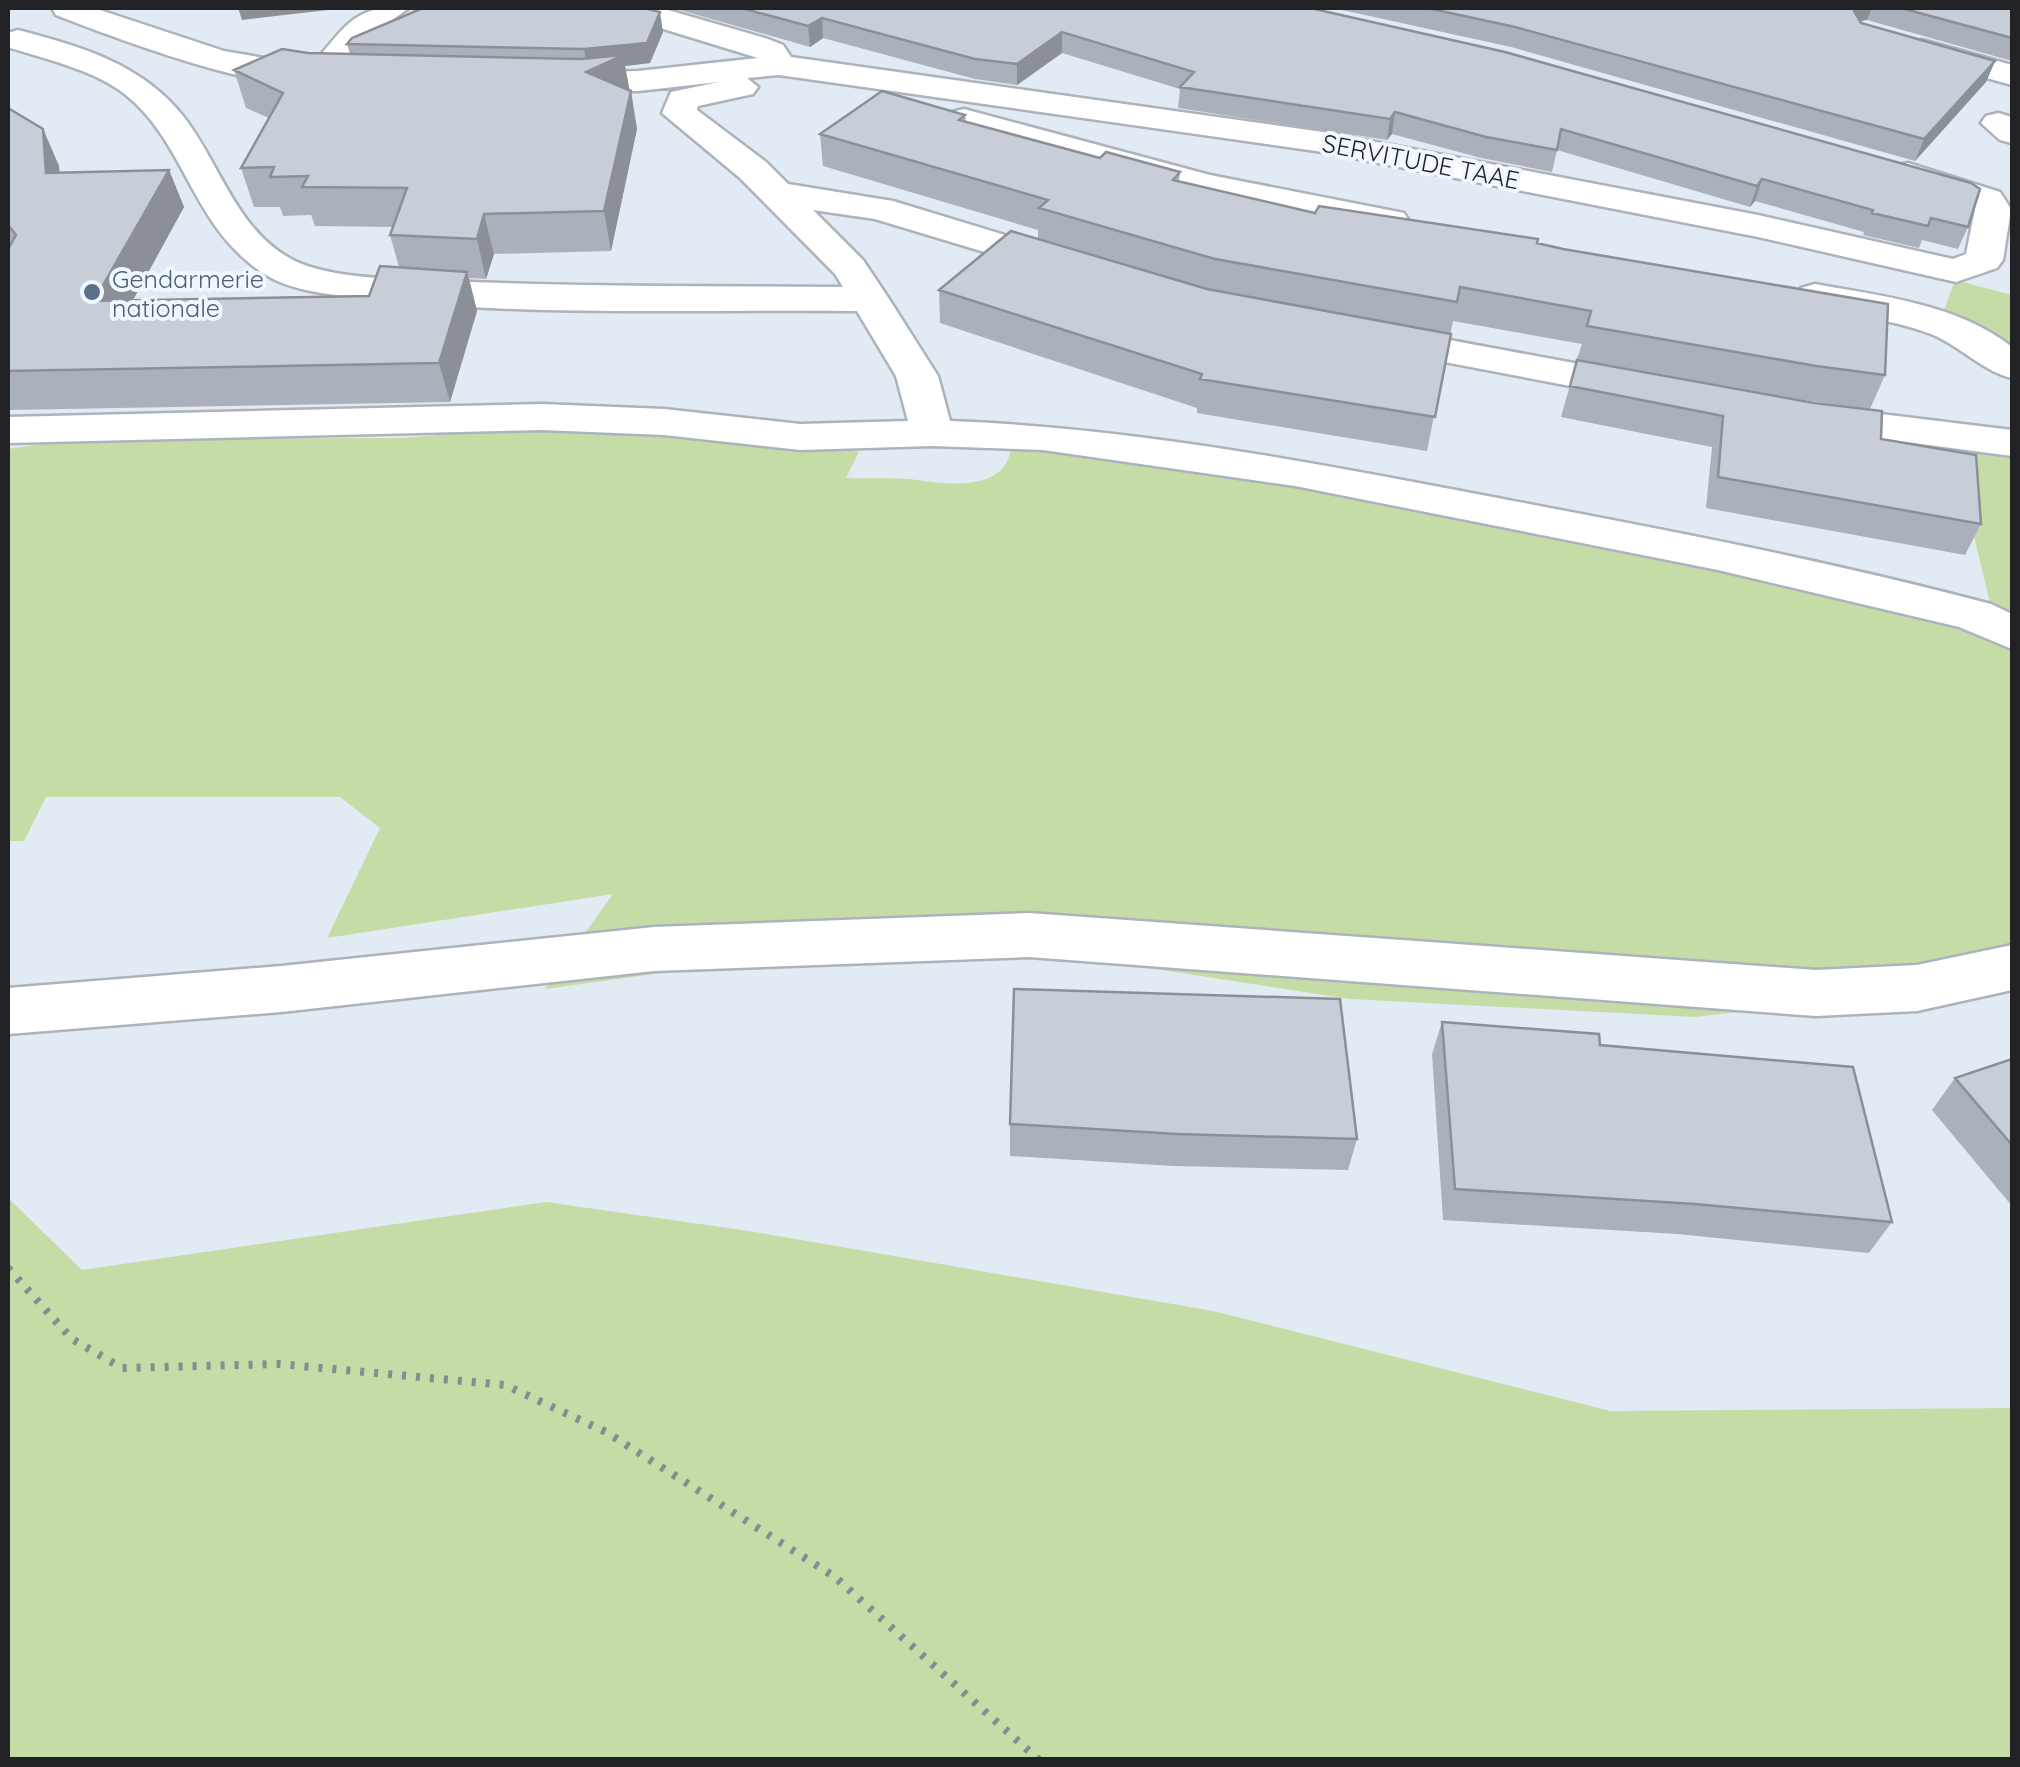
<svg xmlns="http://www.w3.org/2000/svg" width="2020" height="1767" viewBox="0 0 2020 1767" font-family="Quicksand,sans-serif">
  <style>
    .green { fill: #c6dca6 }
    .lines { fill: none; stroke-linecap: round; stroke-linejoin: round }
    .street-casing { stroke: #acb3bc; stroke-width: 5 }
    .path { stroke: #878c93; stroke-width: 8; stroke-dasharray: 4 10; stroke-linecap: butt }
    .street { fill: #fff; fill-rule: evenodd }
    .wall { fill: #abb1ba }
    .shaded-wall { fill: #8b9097 }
    .building { fill: #c7ced8; stroke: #8b9097; stroke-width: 2.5 }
    .service-dot { fill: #5c6f8a; stroke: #f1f7ff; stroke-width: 4 }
    .labels { text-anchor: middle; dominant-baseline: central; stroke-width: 8; stroke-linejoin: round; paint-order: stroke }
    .far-street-label { font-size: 25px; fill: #202226; stroke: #f1f7ff }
    .far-service-label { font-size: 25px; fill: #4e5e75; stroke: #f1f7ff; text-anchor: start }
  </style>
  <rect width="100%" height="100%" fill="#e2eaf3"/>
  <!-- green -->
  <path class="green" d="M 1955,280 L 2012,295 L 2012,374 L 1934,337 Z
    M 506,430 L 765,431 L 859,452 L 846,478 C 869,479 894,477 917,480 C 949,485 1011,492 1011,443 L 1097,449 L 1820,591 L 1999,641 L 1953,448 L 2012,446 L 2012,642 L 2002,642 L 2012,649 L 2012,980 L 1695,1017 L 1350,999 L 935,935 L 545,989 L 613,894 L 327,938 L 380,828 L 340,797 L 46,797 L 24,841 L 8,841 L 8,449 L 75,439 L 402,438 Z
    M 8,1198 L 82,1270 L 546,1202 L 749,1231 L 1213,1311 L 1610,1411 L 2012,1408 L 2012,1759 L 8,1759 Z"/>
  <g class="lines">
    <!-- street casing -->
    <g class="street-casing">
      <path id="street" d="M 52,8 L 94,8 L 224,51 L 311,66 C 346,27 353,4 409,8 L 378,30 L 331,84 C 273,98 115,38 56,15 Z
        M 614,8 L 661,8 L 768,39 L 783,45 L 791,57 L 1323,132 L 1758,215 L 1953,259 L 1966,254 L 1975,209 L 1895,182 L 1890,174 L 1895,166 L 1908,163 L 2000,192 L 2011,209 L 2003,260 L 1997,268 L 1956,282 L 1758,237 L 1323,152 L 779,75 L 747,78 L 758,87 L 753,94 L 698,106 L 697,110 L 766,162 L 788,184 L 893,201 L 1080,258 L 1086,266 L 1080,274 L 1067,277 L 875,219 L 813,210 L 863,260 L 889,299 L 938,376 L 950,421 C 1136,428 1321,464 1503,499 C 1666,530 1830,561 1991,604 L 2012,614 L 2012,649 L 1959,627 L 1718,570 L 1295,486 L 1043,450 L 932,446 L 800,450 L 664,435 L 542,430 L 8,443 L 8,417 L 542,404 L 664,409 L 800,424 L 908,421 L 896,376 L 857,311 C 696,309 532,317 373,299 C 338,295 292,293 263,273 C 192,227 186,143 126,95 C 93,69 47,60 8,47 L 8,33 L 18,30 C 80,46 142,64 183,116 C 220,163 235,228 291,259 C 330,280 404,279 448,281 C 580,287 711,286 843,287 L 835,274 L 740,178 L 662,113 L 671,92 L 719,82 L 638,91 L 542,91 L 537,84 L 542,77 L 554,74 L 638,71 L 758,58 L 618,15 Z
        M 1922,40 L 2012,65 L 2012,85 L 1911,57 L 1906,50 L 1911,43 Z
        M 964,109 L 1210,175 L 1404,213 L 1409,221 L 1404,229 L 1391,232 L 1207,196 L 952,126 L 947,119 L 952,112 Z
        M 1998,113 L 2012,117 L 2012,143 L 2000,140 L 1981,123 L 1986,116 Z
        M 1815,284 C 1881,296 1958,304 2012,347 L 2012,378 C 1984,372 1959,345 1931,334 C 1889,318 1844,315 1801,304 L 1796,296 L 1801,288 Z
        M 1374,326 L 1644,376 L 1659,379 L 1665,388 L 1659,397 L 1644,400 L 1360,346 L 1354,338 L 1360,330 Z
        M 1807,405 L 2012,430 L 2012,456 L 1792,427 L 1786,418 L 1792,409 Z
        M 1029,913 L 1816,970 L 1917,965 L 2012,945 L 2012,990 L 1917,1011 L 1816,1016 L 1029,957 L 654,971 L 281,1012 L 8,1034 L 8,988 L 281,966 L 654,927 Z"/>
    </g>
    <!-- path -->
    <path class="path" d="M 8,1268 L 72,1339 L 122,1368 L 279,1364 L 505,1385 L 606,1432 L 835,1577 L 1039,1760"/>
    <!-- street -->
    <use href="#street" class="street"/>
  </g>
  <!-- wall -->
  <path class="wall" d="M 673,8 L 1310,8 L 1968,227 L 1958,249 L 1922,240 L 1919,248 L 1863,235 L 1864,232 L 1755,201 L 1750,207 L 1557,150 L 1552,172 L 1481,158 L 1392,134 L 1387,140 L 1178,108 L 1180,89 L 1062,53 L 1017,85 L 975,79 L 823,38 L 810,47 Z
    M 1333,8 L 2012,8 L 2012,61 L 1867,20 L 1860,21 L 1861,23 L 1995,61 L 1986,82 L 1915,161 L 1511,47 Z
    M 663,32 L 650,63 L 625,66 L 637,129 L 611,251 L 494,254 L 486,279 L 469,278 L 477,311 L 450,402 L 8,410 L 8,108 L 43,129 L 59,166 L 59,173 L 169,170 L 184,207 L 133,300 L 369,296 L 399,267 L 390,235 L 393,227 L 315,226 L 311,215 L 283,216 L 280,207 L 254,207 L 241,168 L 269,118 L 246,108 L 234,70 L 308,53 L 350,54 L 347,44 Z
    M 965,115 L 966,122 L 1100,158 L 1180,172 L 1179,182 L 1315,213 L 1537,243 L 1885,375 L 1870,409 L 1803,400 L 1577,359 L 1582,344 L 1453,321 L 1427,451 L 1197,413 L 1197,408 L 940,323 L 939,290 L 1038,239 L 1038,230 L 823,166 L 820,134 Z
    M 1577,360 L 1881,439 L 1981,524 L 1965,555 L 1706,508 L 1712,447 L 1561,417 Z
    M 1442,1022 L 1892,1222 L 1869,1253 L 1677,1234 L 1443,1220 L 1432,1054 Z
    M 2012,1059 L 2012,1206 L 1932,1110 L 1955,1078 Z
    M 1010,1124 L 1357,1139 L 1348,1170 L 1173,1166 L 1010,1156 Z"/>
  <!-- shaded-wall -->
  <path class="shaded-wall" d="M 238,8 L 345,8 L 242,20 Z
    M 1857,8 L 1872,8 L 1867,20 L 1854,22 L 1854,11 Z
    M 660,12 L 663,32 L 650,63 L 625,66 L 630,93 L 593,110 L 584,49 Z
    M 822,18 L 823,38 L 810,47 L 808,26 Z
    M 1062,32 L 1062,53 L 1017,85 L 1017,64 Z
    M 1995,61 L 1986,82 L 1915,161 L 1924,139 Z
    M 631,91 L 637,129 L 611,251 L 604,211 Z
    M 1395,112 L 1392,134 L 1387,140 L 1390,119 Z
    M 43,129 L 59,166 L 63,210 L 46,173 Z
    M 169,170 L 184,207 L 111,340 L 94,301 Z
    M 1762,179 L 1755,201 L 1750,207 L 1757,186 Z
    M 484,214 L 494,254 L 486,279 L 477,239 Z
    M 467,272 L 477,311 L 450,402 L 439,363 Z"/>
  <!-- building -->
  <path class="building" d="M 423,8 L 644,8 L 660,12 L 647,43 L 584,49 L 347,44 L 352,38 Z
    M 741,8 L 1310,8 L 1505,52 L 1971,183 L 1980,189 L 1968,227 L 1931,218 L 1928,226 L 1872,213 L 1873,210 L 1762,179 L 1757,186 L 1561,129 L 1557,150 L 1486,137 L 1395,112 L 1390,119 L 1180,87 L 1194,72 L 1062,32 L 1017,64 L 975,59 L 822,18 L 808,26 Z
    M 1427,8 L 1857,8 L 1854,11 L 1861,23 L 1995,61 L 1924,139 L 1515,27 Z
    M 1901,8 L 2012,8 L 2012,38 Z
    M 282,49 L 308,53 L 581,59 L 624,55 L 586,72 L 631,91 L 604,211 L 484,214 L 477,239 L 390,235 L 407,188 L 302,187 L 308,176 L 270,177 L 274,167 L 241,168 L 283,93 L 234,70 Z
    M 882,91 L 965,115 L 959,120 L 1100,158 L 1106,152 L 1180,172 L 1173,180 L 1315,213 L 1319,206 L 1538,239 L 1537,243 L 1563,249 L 1888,304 L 1885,375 L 1816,366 L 1587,326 L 1591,311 L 1460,287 L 1457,302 L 1215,259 L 1039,208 L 1048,200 L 820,134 Z
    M 8,108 L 43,129 L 46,173 L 169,170 L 94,301 L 369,296 L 380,266 L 467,272 L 439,363 L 8,371 L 8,249 L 16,235 L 8,225 Z
    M 1011,231 L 1207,289 L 1451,334 L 1435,417 L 1200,379 L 1202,374 L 939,290 Z
    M 1577,360 L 1814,403 L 1882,411 L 1881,439 L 1976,455 L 1981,524 L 1718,477 L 1723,416 L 1570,386 Z
    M 1014,989 L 1340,999 L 1357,1139 L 1177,1134 L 1010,1124 Z
    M 1442,1022 L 1599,1034 L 1600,1045 L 1853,1067 L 1892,1222 L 1695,1204 L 1455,1189 Z
    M 2012,1059 L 2012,1145 L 1955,1078 Z"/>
  <!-- markers -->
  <circle class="service-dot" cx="92" cy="292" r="10"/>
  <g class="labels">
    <!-- far-street labels -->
    <g class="far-street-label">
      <text transform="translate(1421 161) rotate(11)">SERVITUDE TAAE</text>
    </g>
    <!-- far-service labels -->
    <g class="far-service-label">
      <text x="112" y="278">Gendarmerie<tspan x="112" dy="29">nationale</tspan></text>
    </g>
  </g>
  <!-- border -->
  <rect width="2020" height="1767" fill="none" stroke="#202226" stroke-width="20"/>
</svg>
